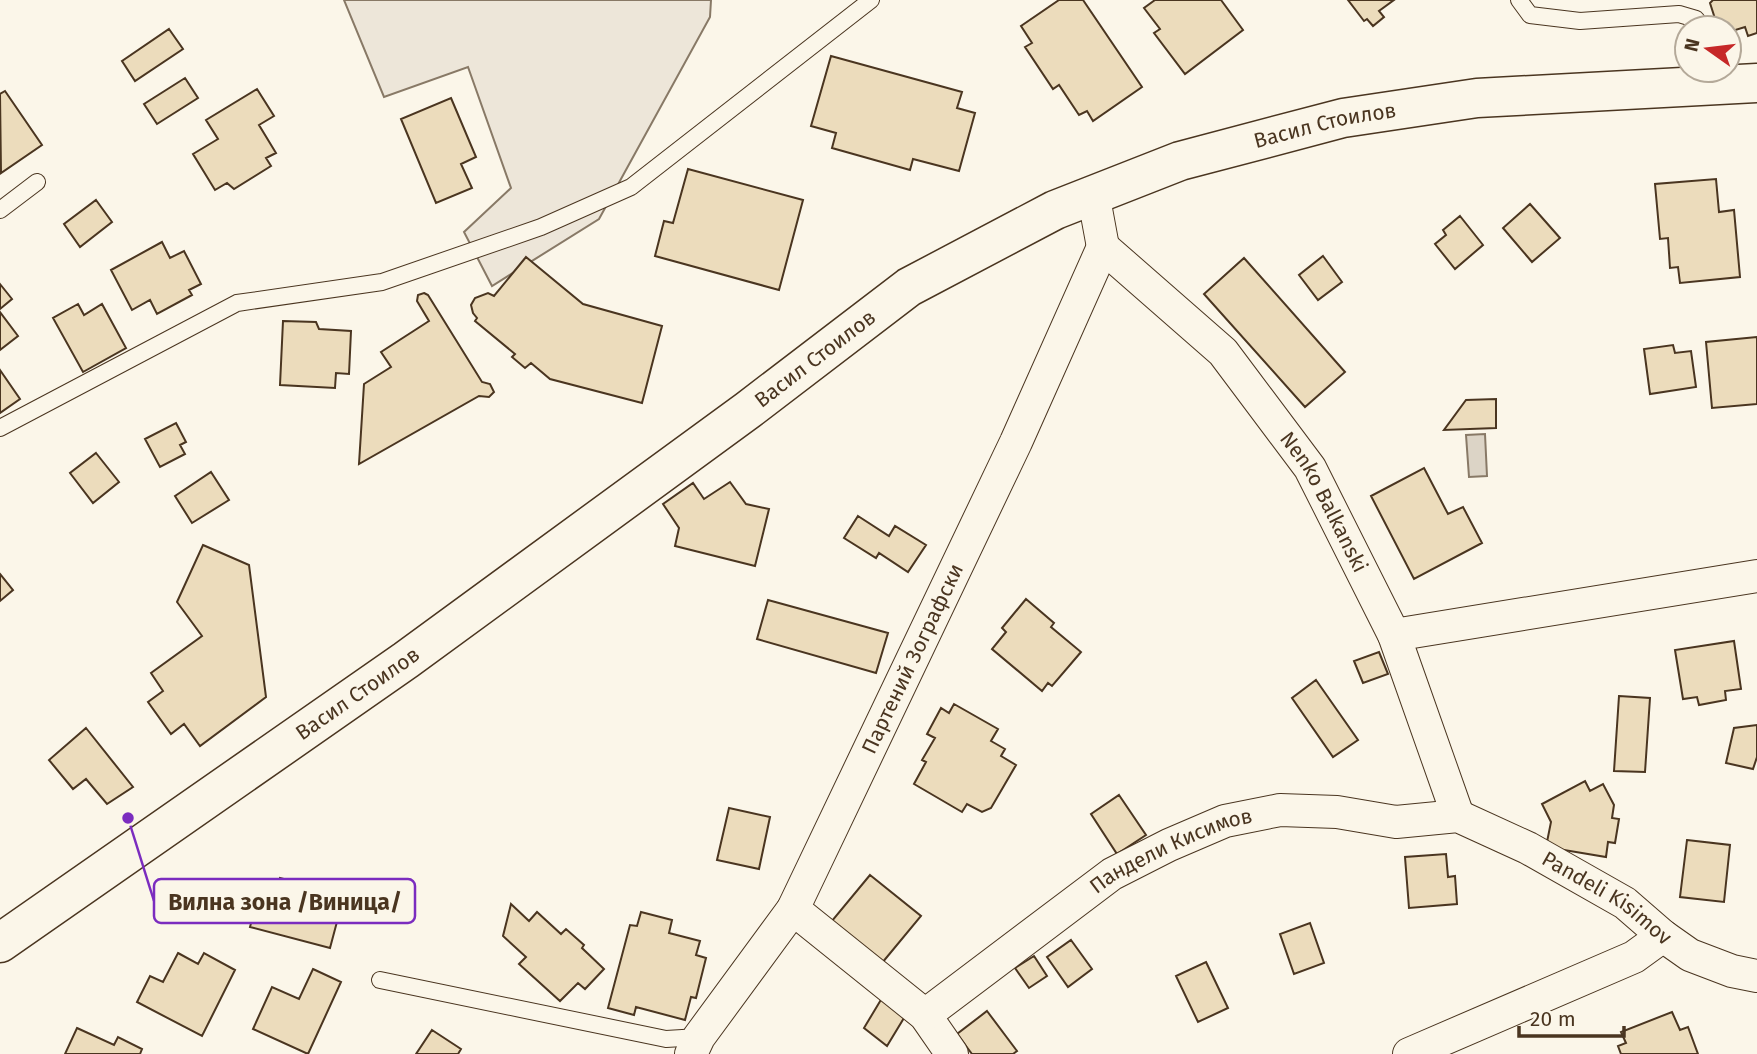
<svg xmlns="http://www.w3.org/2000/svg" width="1757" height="1054" viewBox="0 0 1757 1054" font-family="'Fira Sans',sans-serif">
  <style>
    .green { fill: #ede6d9; stroke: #887966; stroke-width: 2 }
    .water { fill: #dcd4c6; stroke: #887966; stroke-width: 2 }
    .building { fill: #ecdcbc; stroke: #4a3520; stroke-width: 2 }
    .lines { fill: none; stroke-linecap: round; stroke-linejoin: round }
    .service-casing { stroke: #4a3520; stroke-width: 18 }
    .minor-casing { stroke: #4a3520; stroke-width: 34 }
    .tertiary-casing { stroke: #4a3520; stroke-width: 41 }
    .service { stroke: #fbf6e9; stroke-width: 16 }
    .minor { stroke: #fbf6e9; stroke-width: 32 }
    .tertiary { stroke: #fbf6e9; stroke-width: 38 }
    .labels { text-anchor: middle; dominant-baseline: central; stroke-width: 5; stroke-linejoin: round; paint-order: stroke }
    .street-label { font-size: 21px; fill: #4a3520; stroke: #fbf6e9 }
    .leader { fill: none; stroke: #7b2cbf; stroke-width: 2.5 }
    .callout-dot { fill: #7b2cbf; stroke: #fbf6e9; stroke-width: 2.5 }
    .callout { fill: #fbf6e9; stroke: #7b2cbf; stroke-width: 2.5 }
    .callout-label { font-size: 23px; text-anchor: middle; font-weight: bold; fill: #4a3520 }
  </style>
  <rect width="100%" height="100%" fill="#fbf6e9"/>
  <!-- green -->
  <path class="green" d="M 344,0 L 711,0 L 710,17 L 599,219 L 492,286 L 464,232 L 511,188 L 468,67 L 384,97 Z"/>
  <!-- water -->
  <path class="water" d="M 1485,434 L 1487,476 L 1469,477 L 1466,435 Z"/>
  <!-- building -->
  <path class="building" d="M 1059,0 L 1083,0 L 1142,87 L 1093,121 L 1087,111 L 1079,115 L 1059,85 L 1053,89 L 1025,47 L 1032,43 L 1021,26 Z
    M 1155,0 L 1221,0 L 1243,30 L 1185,74 L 1154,33 L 1160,29 L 1144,8 Z
    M 1348,0 L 1394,0 L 1379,11 L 1384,17 L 1373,26 L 1367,19 L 1364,21 Z
    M 1713,0 L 1757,0 L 1757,33 L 1748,36 L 1745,27 L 1729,32 L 1729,28 L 1718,28 L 1710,3 Z
    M 169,29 L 183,49 L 135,81 L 122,61 Z
    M 831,56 L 962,92 L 957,108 L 975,113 L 959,171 L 913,159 L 910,170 L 832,148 L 836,133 L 811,126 Z
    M 185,78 L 198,98 L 157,124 L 144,104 Z
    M 257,89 L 274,116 L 259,125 L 276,153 L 266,158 L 271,166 L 234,189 L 227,183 L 215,190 L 193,154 L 218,139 L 206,120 Z
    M 5,91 L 42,145 L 1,173 L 0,94 Z
    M 451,98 L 476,157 L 461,164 L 472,188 L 436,203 L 401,119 Z
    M 688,169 L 803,200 L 779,290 L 655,256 L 664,221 L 673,223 Z
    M 1716,179 L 1719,212 L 1734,210 L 1740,277 L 1680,283 L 1678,267 L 1670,268 L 1668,238 L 1660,239 L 1655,184 Z
    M 96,200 L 112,222 L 80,247 L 64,224 Z
    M 1530,204 L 1560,238 L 1532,262 L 1503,228 Z
    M 1460,216 L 1483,245 L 1455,269 L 1435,244 L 1446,235 L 1443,230 Z
    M 162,242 L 170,258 L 184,251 L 201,284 L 189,290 L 192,295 L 157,314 L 150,300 L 132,310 L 111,270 Z
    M 1323,256 L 1342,282 L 1318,300 L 1299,275 Z
    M 526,257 L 583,304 L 662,326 L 642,403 L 550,379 L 531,363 L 525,368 L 512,357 L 515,354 L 475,321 L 477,318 L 473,313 L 471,305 L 475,298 L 488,293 L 494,296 Z
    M 1244,258 L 1345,372 L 1305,407 L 1204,294 Z
    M 0,284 L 12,299 L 0,309 Z
    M 424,293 L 428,295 L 482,382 L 490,384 L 494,392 L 489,397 L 479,396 L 359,464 L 364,384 L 391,367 L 381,352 L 429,321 L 417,301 L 418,295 Z
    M 78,304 L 84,315 L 102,304 L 126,348 L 83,372 L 53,318 Z
    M 0,312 L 18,336 L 0,350 Z
    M 283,321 L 316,322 L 319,329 L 351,331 L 349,374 L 336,373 L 335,388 L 280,385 Z
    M 1757,337 L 1757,404 L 1712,408 L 1706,342 Z
    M 1673,345 L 1675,353 L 1691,351 L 1696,387 L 1650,394 L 1644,349 Z
    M 0,370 L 20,399 L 0,413 Z
    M 1496,399 L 1496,428 L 1444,430 L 1466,400 Z
    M 176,423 L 186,442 L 180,445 L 185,454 L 160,467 L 145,439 Z
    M 96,453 L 119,482 L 93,503 L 70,473 Z
    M 1424,468 L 1448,514 L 1463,507 L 1482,543 L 1414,579 L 1371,496 Z
    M 211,472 L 229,500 L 192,523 L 175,496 Z
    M 730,482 L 746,504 L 769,509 L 755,566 L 675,546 L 679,528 L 663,504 L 693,483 L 704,499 Z
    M 858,516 L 889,536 L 895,526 L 926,545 L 908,572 L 879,553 L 876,558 L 844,538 Z
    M 203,545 L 249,565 L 266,697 L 200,746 L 184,724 L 171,734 L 148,702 L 163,691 L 151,673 L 202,636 L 177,602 Z
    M 0,574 L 13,590 L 0,601 Z
    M 1026,599 L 1054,623 L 1051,627 L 1081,652 L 1052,686 L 1048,683 L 1042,691 L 992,649 L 1006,632 L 1002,628 Z
    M 768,600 L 888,633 L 876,673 L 757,639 Z
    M 1734,641 L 1741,689 L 1725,691 L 1726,700 L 1699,705 L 1697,697 L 1683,699 L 1675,650 Z
    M 1379,652 L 1388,674 L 1363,683 L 1354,661 Z
    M 1316,680 L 1358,740 L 1333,757 L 1292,698 Z
    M 1619,696 L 1650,698 L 1645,772 L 1614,771 Z
    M 954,704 L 998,729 L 991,741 L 1005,749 L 1001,756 L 1016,765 L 991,808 L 982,812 L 967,804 L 962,812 L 914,784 L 926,762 L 922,760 L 935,738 L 927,734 L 941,708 L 949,713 Z
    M 1757,725 L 1757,757 L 1753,769 L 1726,763 L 1734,728 Z
    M 86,728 L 133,787 L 107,804 L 86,779 L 73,789 L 49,760 Z
    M 1585,781 L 1590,791 L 1603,784 L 1614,805 L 1612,818 L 1619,819 L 1615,843 L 1608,842 L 1606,857 L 1546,847 L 1551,822 L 1542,804 Z
    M 1119,795 L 1146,835 L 1117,854 L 1091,814 Z
    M 729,808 L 770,817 L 759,869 L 717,860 Z
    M 1687,840 L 1730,845 L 1724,902 L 1680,897 Z
    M 1446,854 L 1448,877 L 1455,876 L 1457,904 L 1409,908 L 1405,857 Z
    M 870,875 L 921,916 L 882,963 L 831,922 Z
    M 280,878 L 326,890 L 324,898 L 342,903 L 330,948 L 250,927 L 258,898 L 274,902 Z
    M 511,904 L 529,921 L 537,912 L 561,934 L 566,929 L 584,945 L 582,948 L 604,969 L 585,989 L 578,983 L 560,1001 L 519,964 L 526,957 L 503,936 Z
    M 641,912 L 672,920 L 669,933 L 700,941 L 696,955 L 706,958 L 696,998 L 691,997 L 685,1020 L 636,1007 L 634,1015 L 608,1008 L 630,925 L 637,926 Z
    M 1310,923 L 1324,963 L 1294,974 L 1280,934 Z
    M 1071,940 L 1092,969 L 1068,987 L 1047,957 Z
    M 178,953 L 198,964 L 204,953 L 235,970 L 202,1036 L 137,1002 L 150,976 L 163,982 Z
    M 1034,956 L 1047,976 L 1029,988 L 1015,968 Z
    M 1206,962 L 1228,1008 L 1198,1022 L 1176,976 Z
    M 313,969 L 341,982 L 308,1054 L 253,1029 L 272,987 L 299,999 Z
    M 885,993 L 907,1013 L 887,1046 L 864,1028 Z
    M 987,1011 L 1017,1051 L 1013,1054 L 972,1054 L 957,1034 Z
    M 1672,1012 L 1680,1030 L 1688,1027 L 1698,1054 L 1621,1054 L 1618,1046 L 1626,1043 L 1621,1032 Z
    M 77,1028 L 114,1045 L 118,1037 L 142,1049 L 140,1054 L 65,1054 Z
    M 432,1030 L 461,1049 L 458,1054 L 416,1054 Z"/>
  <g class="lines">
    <!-- service casing -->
    <g class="service-casing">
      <path id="service" d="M 1519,0 L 1530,15 L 1580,21 L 1679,14 L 1696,19 L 1703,28
        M 0,210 L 37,182
        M 0,428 L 237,303 L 382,282 L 541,227 L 631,187 L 871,0
        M 380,980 L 666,1039 L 699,1037"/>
    </g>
    <!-- minor casing -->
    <g class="minor-casing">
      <g id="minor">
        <path d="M 1093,193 L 1103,247"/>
        <path id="s1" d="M 1103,247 L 1223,352 L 1310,468 L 1394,635 L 1458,816"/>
        <path d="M 1394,635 L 1757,576"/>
        <path d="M 793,909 L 925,1015 L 952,1054"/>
        <path id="s2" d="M 925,1015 L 1112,874 L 1169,845 L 1225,821 L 1280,810 L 1337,812 L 1396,822 L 1458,816 L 1528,848 L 1625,903 L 1663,936 L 1690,955 L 1732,971 L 1757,976"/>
        <path id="s3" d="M 691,1054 L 699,1037 L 793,909 L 1016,442 L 1103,247"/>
        <path d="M 1409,1054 L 1634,957 L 1663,936"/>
      </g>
    </g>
    <!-- tertiary casing -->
    <g class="tertiary-casing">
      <g id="tertiary">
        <path id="s4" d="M 0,943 L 406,660 L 748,410 L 909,287 L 1055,210 L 1180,161 L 1343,118 L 1477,98 L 1757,83"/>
      </g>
    </g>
    <!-- service -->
    <use href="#service" class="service"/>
    <!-- minor -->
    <use href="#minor" class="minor"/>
    <!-- tertiary -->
    <use href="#tertiary" class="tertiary"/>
  </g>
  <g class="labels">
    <!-- street labels -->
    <g class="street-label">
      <text stroke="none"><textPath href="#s4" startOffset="1570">Васил Стоилов</textPath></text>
      <text stroke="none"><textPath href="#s4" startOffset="1003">Васил Стоилов</textPath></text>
      <text stroke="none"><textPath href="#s1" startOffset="341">Nenko Balkanski</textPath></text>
      <text stroke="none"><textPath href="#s3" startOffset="455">Партений Зографски</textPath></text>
      <text stroke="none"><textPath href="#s4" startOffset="436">Васил Стоилов</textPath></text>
      <text stroke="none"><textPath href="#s2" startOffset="298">Пандели Кисимов</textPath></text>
      <text stroke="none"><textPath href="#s2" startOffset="765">Pandeli Kisimov</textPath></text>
    </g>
  </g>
  <!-- callouts -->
  <path class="leader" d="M128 818L154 901"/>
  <circle class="callout-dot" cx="128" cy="818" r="7"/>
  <rect class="callout" x="154" y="879" width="261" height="44" rx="7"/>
  <g class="callout-label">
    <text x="285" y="910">Вилна зона /Виница/</text>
  </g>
  <!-- north arrow -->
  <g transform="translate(1708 49) rotate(284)"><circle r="33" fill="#fbf6e9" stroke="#b4a999" stroke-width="2"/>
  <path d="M0-5L12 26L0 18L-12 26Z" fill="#c62828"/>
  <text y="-10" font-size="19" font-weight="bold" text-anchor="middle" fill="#4a3520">N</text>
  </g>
  <!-- scale -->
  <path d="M1519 1026v10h105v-10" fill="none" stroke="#4a3520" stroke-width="3.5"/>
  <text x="1530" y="1026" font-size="21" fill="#4a3520" stroke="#fbf6e9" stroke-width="5" paint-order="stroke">20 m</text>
</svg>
